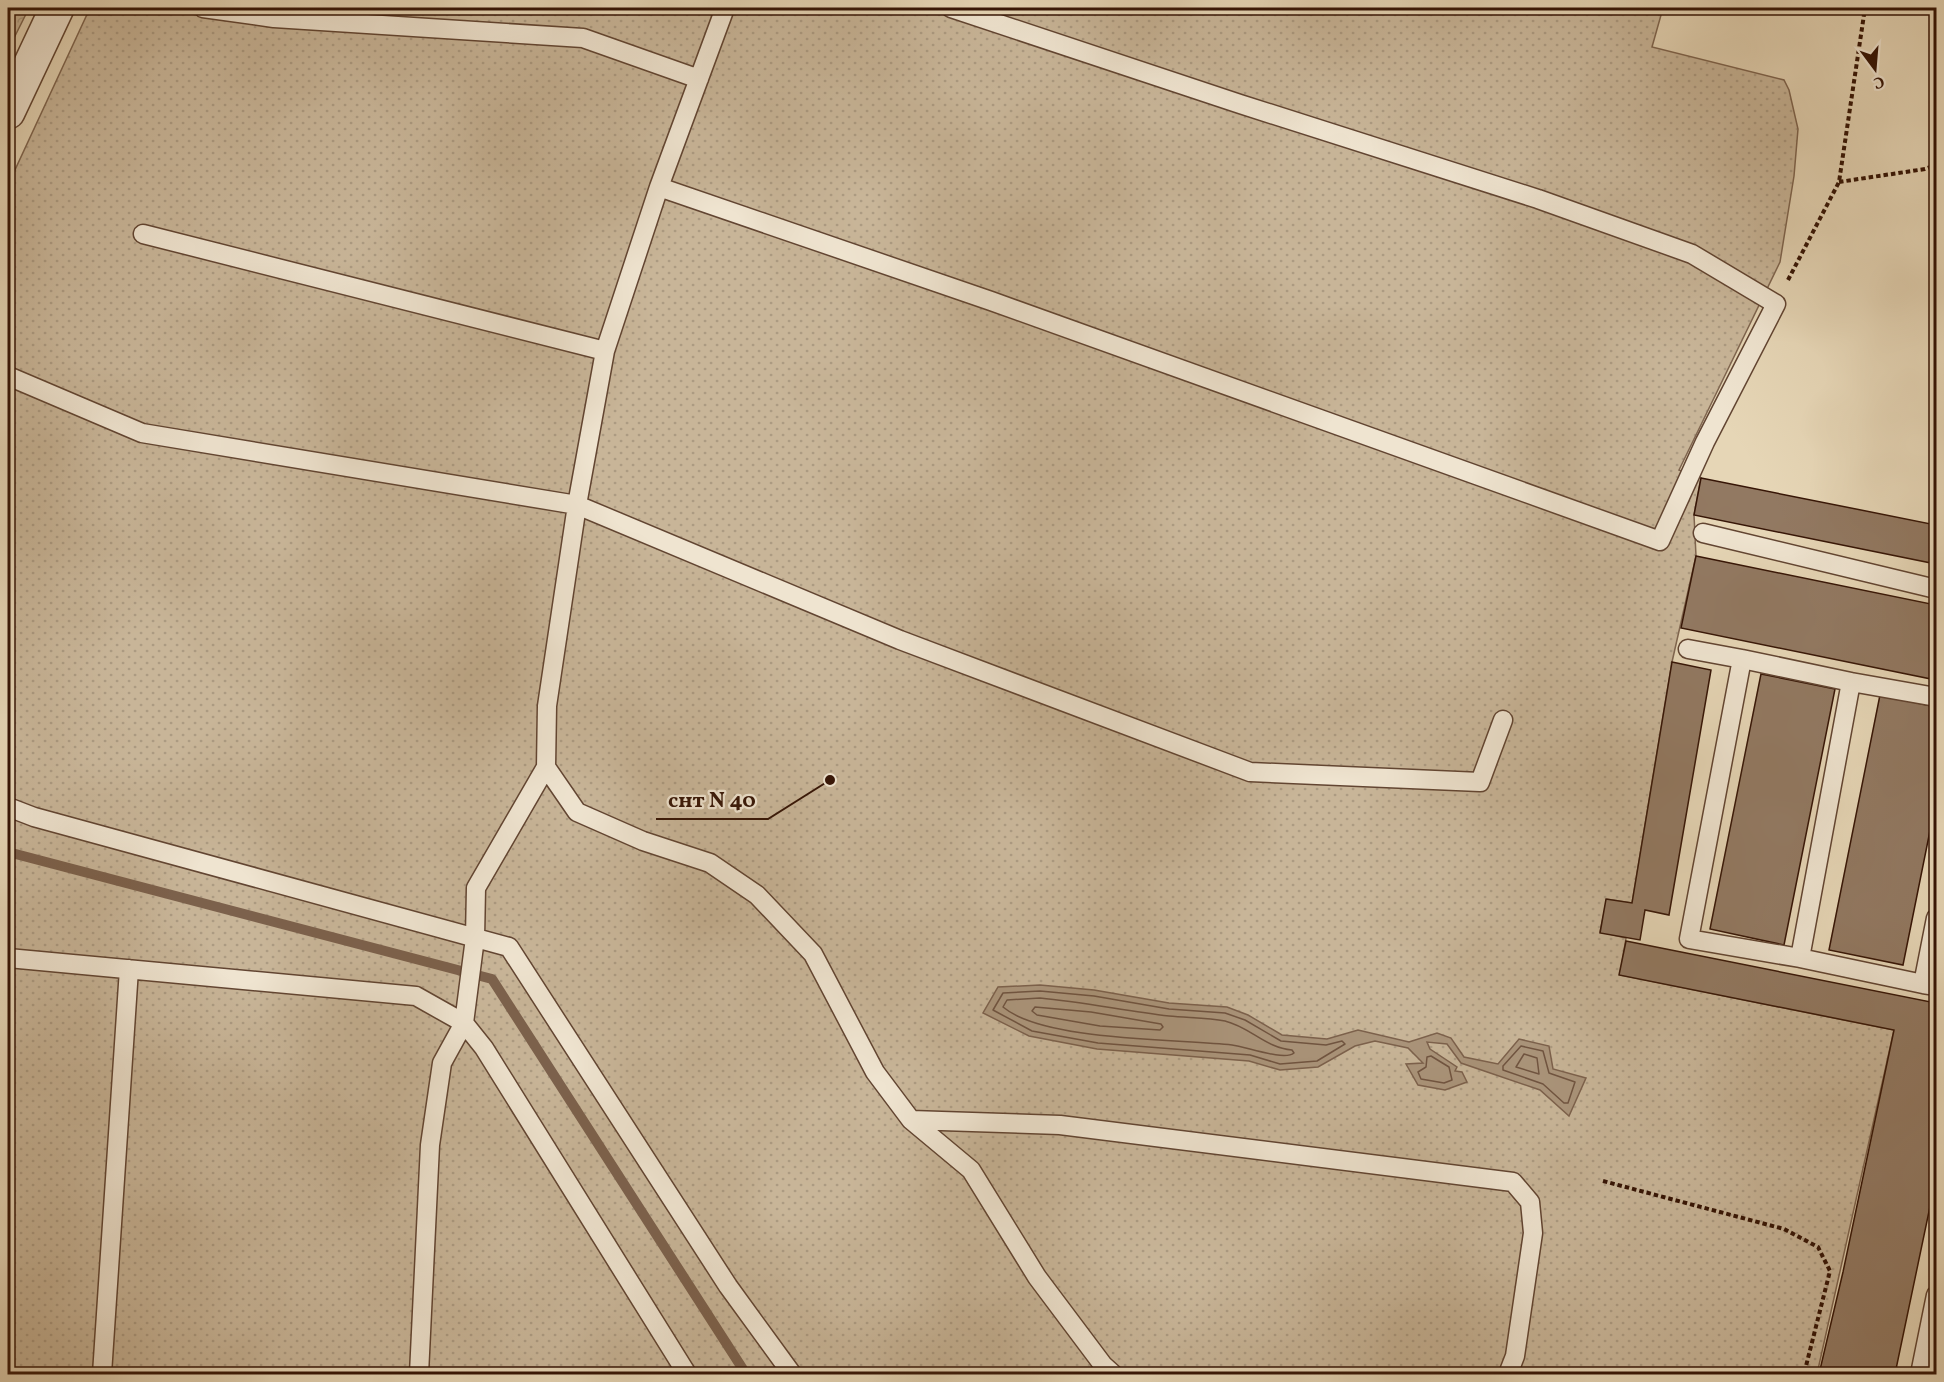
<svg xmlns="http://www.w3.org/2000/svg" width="1944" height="1382" viewBox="0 0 1944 1382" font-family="Vollkorn,serif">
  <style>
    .forest { fill: url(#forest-crowns); stroke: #7f654f; stroke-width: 1.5 }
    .park { fill: url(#park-dots); stroke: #7f654f; stroke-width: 1.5 }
    .water { fill: #aa947a; stroke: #7c614c; stroke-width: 1.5 }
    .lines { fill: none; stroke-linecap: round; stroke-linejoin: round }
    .shore { stroke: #705440; stroke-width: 1.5 }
    .stream { stroke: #7c614c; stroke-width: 10 }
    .building { fill: #927962; stroke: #361506; stroke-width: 1.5 }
    .service-casing { stroke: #624532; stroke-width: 21 }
    .tertiary-casing { stroke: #624532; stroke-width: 36 }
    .path { stroke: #361506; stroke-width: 4; stroke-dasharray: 4.5 3; stroke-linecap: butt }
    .service { stroke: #efe4d0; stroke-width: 18 }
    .tertiary { stroke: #efe4d0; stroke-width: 33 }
    .leader { fill: none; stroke: #361506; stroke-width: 2 }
    .callout-dot { fill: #361506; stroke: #efe4d0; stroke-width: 2 }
    .callout-label { font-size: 22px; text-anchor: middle; font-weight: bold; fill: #361506; stroke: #efe4d0; stroke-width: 4.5; stroke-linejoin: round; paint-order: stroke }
  </style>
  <defs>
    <pattern id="forest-crowns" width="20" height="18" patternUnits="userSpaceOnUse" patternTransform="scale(1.5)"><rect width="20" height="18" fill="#c8b598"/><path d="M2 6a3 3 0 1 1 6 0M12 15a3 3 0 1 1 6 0" fill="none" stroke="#ac9b82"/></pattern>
    <pattern id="park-dots" width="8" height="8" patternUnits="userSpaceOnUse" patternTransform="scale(1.5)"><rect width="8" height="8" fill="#c8b598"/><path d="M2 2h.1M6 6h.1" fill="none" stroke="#ac9b82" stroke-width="1.8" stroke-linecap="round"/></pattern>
  </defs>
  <rect width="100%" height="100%" fill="#e6d6b6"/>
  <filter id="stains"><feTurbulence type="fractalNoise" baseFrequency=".00333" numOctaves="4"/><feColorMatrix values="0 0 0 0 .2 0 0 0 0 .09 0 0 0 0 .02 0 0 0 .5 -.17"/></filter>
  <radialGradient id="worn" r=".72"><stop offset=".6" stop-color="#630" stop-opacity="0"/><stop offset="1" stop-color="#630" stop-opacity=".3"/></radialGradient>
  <!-- forest -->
  <path class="forest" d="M 8,8 L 29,8 L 8,50 Z"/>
  <!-- park -->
  <path class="park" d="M 90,8 L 1663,8 L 1652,47 L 1784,80 L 1789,90 L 1798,129 L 1794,176 L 1780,262 L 1679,470 L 1701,478 L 1694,515 L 1696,556 L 1672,662 L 1632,903 L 1607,899 L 1600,932 L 1626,938 L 1620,975 L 1894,1030 L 1817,1374 L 8,1374 L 8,185 Z"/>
  <!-- water -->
  <path class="water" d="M 1040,985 L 1094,990 L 1169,1003 L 1227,1007 L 1248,1015 L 1282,1035 L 1327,1039 L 1358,1030 L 1409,1042 L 1437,1033 L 1451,1038 L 1464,1057 L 1498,1064 L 1519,1039 L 1549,1046 L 1553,1069 L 1586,1078 L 1569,1116 L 1540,1090 L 1461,1063 L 1447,1044 L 1427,1042 L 1430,1049 L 1457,1067 L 1455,1071 L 1462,1072 L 1467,1082 L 1445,1090 L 1418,1085 L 1406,1064 L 1423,1063 L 1408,1048 L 1375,1041 L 1355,1046 L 1318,1067 L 1280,1070 L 1249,1061 L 1097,1049 L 1029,1036 L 983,1013 L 998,987 Z"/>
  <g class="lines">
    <!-- shore -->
    <path class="shore" d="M 1040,991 L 1094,996 L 1169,1009 L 1225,1013 L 1245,1020 L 1281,1041 L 1326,1045 L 1342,1041 L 1345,1044 L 1317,1061 L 1280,1064 L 1250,1055 L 1098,1043 L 1032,1031 L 993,1010 L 1003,993 Z
      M 1040,998 C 1083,1002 1126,1011 1169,1016 C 1187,1018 1207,1017 1225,1021 C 1250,1027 1266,1048 1292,1050 L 1294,1053 C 1284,1061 1247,1047 1232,1045 C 1177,1039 1043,1041 1003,1007 L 1007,1000 Z
      M 1035,1007 L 1091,1012 L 1161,1024 L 1163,1027 L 1160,1030 L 1100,1026 L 1037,1015 L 1032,1011 Z
      M 1521,1046 L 1543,1051 L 1549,1073 L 1575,1082 L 1568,1103 L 1564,1103 L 1543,1084 L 1503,1070 L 1503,1066 Z
      M 1524,1054 L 1537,1058 L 1539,1074 L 1516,1067 Z
      M 1431,1056 L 1449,1067 L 1452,1080 L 1444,1083 L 1421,1079 L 1418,1072 L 1426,1067 L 1427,1057 Z"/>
    <!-- stream -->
    <path class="stream" d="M 8,852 L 492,979 L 746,1374"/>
  </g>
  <!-- building -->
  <path class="building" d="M 1701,478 L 1936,525 L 1936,564 L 1694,515 Z
    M 1696,556 L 1936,605 L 1936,680 L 1681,628 Z
    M 1672,662 L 1711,670 L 1669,915 L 1645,910 L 1640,940 L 1600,933 L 1606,899 L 1632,903 Z
    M 1761,674 L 1835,689 L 1784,945 L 1710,929 Z
    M 1880,695 L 1936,707 L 1936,801 L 1903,965 L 1829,950 Z
    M 1626,941 L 1936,1003 L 1936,1178 L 1895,1374 L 1819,1374 L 1843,1272 L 1894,1030 L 1619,975 Z"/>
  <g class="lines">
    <!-- service casing -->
    <g class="service-casing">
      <path id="service" d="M 203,8 L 274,18 L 583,38 L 699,79
        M 725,8 L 659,187 L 605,351 L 577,505 L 547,706 L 546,767 L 577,812 L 643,841 L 710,863 L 757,895 L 813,954 L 875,1072 L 911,1120 L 971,1170 L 1037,1277 L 1103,1365 L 1113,1374
        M 659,187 L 991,301 L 1660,541 L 1705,442 L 1776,304 L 1692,254 L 1538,199 L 1240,104 L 951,8
        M 143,234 L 605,351
        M 8,376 L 142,433 L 577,505 L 900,640 L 1250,772 L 1480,782 L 1503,720
        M 1703,533 L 1936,589
        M 1688,649 L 1742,659 L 1689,939 L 1800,958 L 1851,682 L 1936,697
        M 1742,659 L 1851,682
        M 8,807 L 34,817 L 509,947 L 728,1286 L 792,1374
        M 1936,918 L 1923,984 L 1936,986
        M 8,958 L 416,996 L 464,1023 L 484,1048 L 687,1374
        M 1800,958 L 1923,984
        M 911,1120 L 1060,1125 L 1513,1182 L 1530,1202 L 1533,1233 L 1515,1356 L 1508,1374
        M 102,1374 L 129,969
        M 419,1374 L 430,1145 L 442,1063 L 464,1023 L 475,938 L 476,888 L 546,767
        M 1920,1374 L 1936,1295"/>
    </g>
    <!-- tertiary casing -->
    <g class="tertiary-casing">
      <path id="tertiary" d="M 8,112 L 57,8"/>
    </g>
    <!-- path -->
    <path class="path" d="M 1839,182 L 1925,169 L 1936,165
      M 1788,280 L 1839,182 L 1865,8
      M 1603,1181 L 1784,1229 L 1818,1247 L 1830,1271 L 1804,1374"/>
    <!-- service -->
    <use href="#service" class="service"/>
    <!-- tertiary -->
    <use href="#tertiary" class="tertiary"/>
  </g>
  <!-- callouts -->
  <path class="leader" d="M830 780L768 819H656"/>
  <circle class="callout-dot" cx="830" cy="780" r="6"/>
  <g class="callout-label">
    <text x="712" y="807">снт N 40</text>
  </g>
  <!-- margin -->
  <rect width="1944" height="1382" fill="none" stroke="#e6d6b6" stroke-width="30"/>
  <rect x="9" y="9" width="1926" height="1364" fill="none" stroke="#361506" stroke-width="3"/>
  <rect x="15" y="15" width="1914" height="1352" fill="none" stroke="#361506" stroke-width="1.5"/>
  <!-- north arrow -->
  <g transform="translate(1875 69) rotate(164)" stroke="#efe4d0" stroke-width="4.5" paint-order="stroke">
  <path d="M0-4.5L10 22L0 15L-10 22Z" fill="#361506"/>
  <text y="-9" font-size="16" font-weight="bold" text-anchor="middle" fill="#361506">С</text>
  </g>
  <rect width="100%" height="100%" filter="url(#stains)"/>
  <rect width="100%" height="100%" fill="url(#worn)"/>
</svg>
